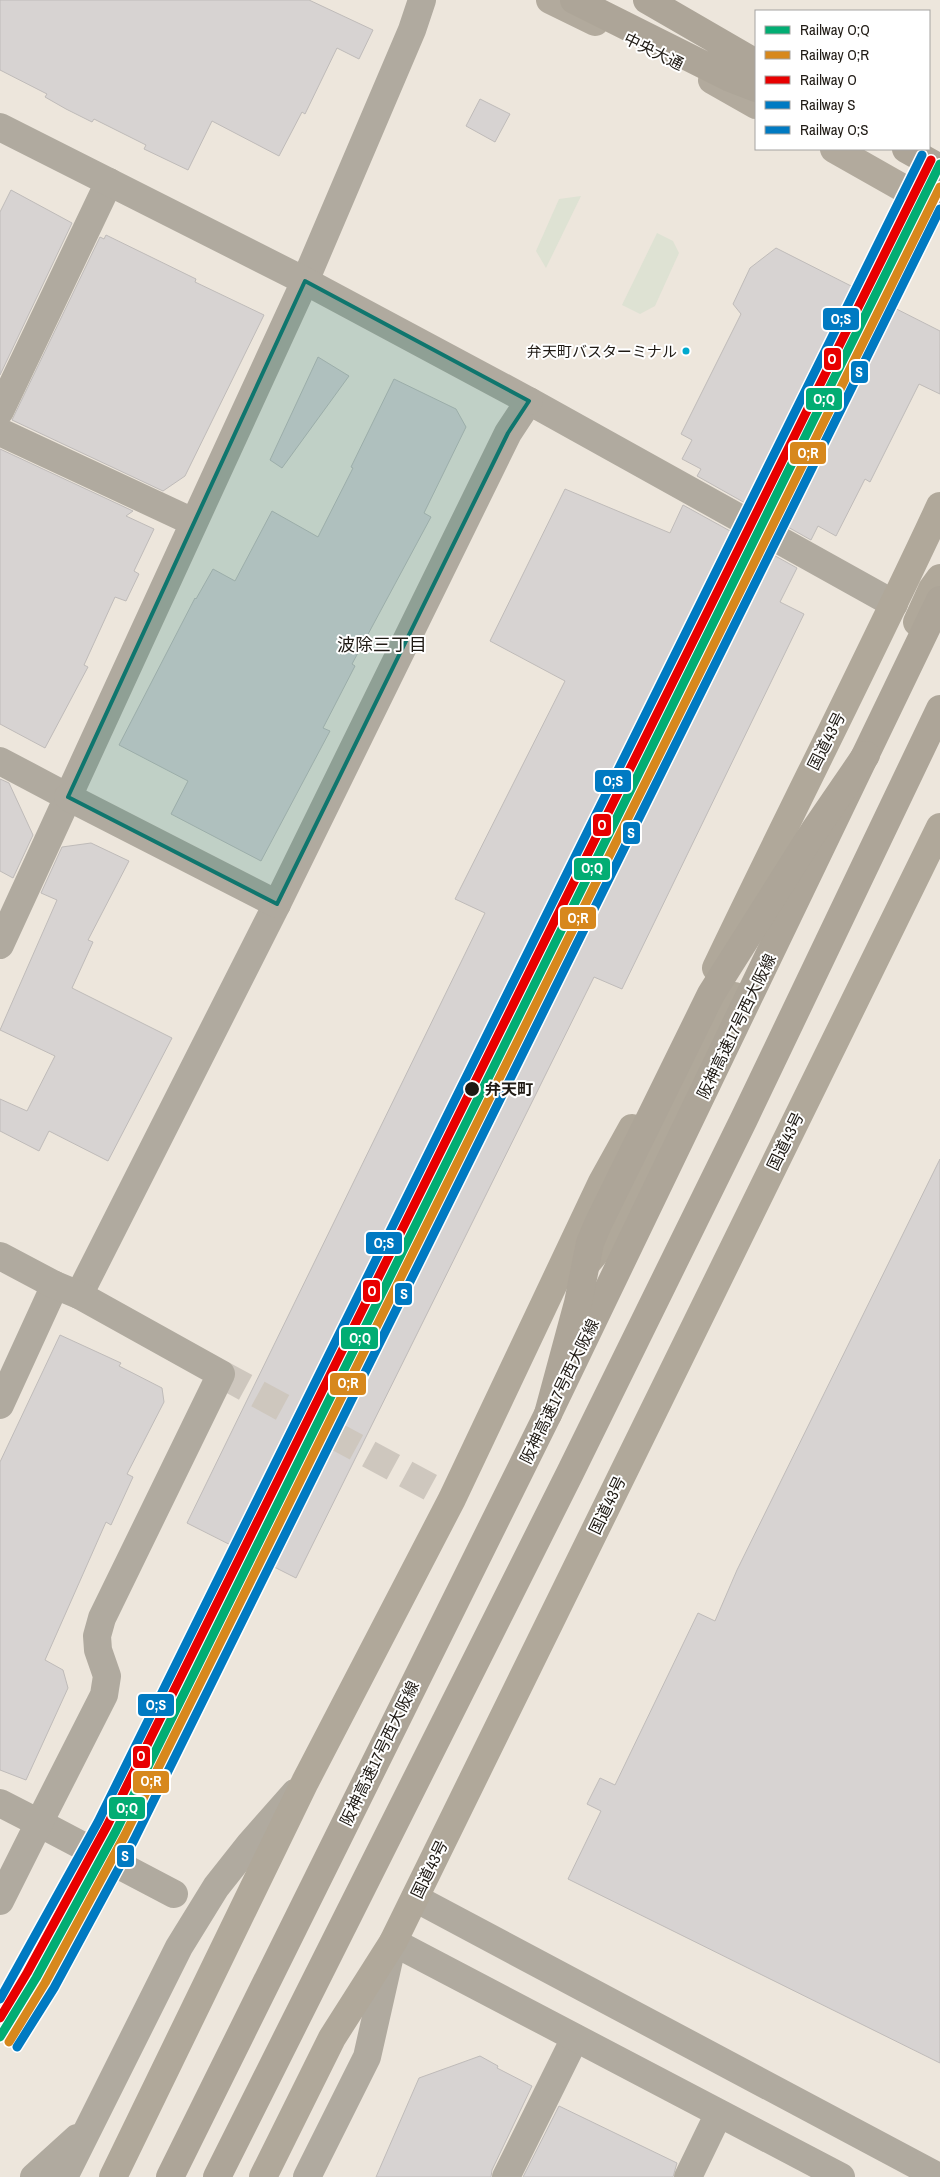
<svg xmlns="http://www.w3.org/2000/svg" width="940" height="2177" viewBox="0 0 940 2177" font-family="'Archivo Narrow','Noto Sans JP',sans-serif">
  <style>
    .green { fill: #dee2d3 }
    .building { fill: #d7d3d2; stroke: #bfbbb9 }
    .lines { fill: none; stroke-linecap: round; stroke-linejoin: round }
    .minor-tunnel { stroke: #cec7be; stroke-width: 28; stroke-dasharray: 28 14; stroke-linecap: butt }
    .minor { stroke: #b0aa9f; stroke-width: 28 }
    .tertiary { stroke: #b0aa9f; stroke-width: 28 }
    .primary { stroke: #b2aa9d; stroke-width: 28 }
    .trunk { stroke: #b0a89a; stroke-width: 28 }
    .motorway { stroke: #ada598; stroke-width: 28 }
    .motorway-bridge { stroke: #ada598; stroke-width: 28 }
    .rail-1-casing { stroke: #fff; stroke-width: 12 }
    .rail-2-casing { stroke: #fff; stroke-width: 12 }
    .rail-3-casing { stroke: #fff; stroke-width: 12 }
    .rail-4-casing { stroke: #fff; stroke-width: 12 }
    .rail-5-casing { stroke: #fff; stroke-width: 12 }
    .rail-1 { stroke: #02ad73; stroke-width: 9 }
    .rail-2 { stroke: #d7881d; stroke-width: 9 }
    .rail-3 { stroke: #e80000; stroke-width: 9 }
    .rail-4 { stroke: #007ac2; stroke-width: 9 }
    .rail-5 { stroke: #007ac2; stroke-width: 9 }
    .marked { fill: #0f766e; fill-opacity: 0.2; stroke: #0f766e; stroke-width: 4; stroke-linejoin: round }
    .bus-dot { fill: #00a9ce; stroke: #fff; stroke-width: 2 }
    .stop-dot { fill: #1f1a14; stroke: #fff; stroke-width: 2 }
    .labels { text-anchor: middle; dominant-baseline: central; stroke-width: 4; stroke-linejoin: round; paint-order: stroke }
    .bus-label { font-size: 15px; fill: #1f1a14; stroke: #fff; text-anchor: end }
    .street-label { font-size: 16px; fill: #1f1a14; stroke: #fff }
    .stop-label { font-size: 16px; font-weight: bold; fill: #1f1a14; stroke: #fff; text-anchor: start }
    .neighbourhood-label { font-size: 18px; fill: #1f1a14; stroke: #fff }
    .line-badge { stroke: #fff; stroke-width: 2 }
    .badge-label { font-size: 14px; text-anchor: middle; font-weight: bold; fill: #fff }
  </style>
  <rect width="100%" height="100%" fill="#ede6dc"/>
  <!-- green -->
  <path class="green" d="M 581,196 L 546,268 L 536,251 L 559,199 Z
    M 657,233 L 673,241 L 679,253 L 655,306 L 640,314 L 622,305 Z"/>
  <!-- building -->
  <path class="building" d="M 0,0 L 309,0 L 373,30 L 359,59 L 337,48 L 305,114 L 302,112 L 279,156 L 212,121 L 188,170 L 144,149 L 146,145 L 94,119 L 92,122 L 66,109 L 45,97 L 47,94 L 0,70 Z
    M 480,99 L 510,114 L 495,142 L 466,126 Z
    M 11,190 L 72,223 L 0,375 L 0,212 Z
    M 106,235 L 196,279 L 195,282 L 264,315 L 185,476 L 163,491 L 12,420 L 100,237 L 104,239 Z
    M 776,248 L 940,331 L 940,394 L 919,384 L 870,482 L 865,479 L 836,536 L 818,526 L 811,540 L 697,476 L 701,469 L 682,459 L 692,440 L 681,434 L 741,314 L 733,304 L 750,268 Z
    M 318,357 L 349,376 L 282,468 L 270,460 Z
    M 394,379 L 456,409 L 466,427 L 424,513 L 431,517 L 352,664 L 355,666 L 323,728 L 330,731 L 261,861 L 171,814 L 188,781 L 119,745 L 195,598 L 196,599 L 213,569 L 235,581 L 272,511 L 318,537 L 353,468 L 351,467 Z
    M 0,449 L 133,511 L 126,516 L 154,529 L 134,571 L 139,574 L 126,601 L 115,597 L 84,665 L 88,667 L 45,748 L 0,724 Z
    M 565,489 L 670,533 L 683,505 L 797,568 L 780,602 L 804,614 L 622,989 L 594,977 L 296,1578 L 187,1523 L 485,913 L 455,899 L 565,681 L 490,641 Z
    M 0,779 L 9,783 L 33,835 L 13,878 L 0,871 Z
    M 91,843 L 129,861 L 88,940 L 93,942 L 72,988 L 172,1038 L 108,1161 L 49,1131 L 39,1151 L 0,1131 L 0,1099 L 27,1111 L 55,1056 L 0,1030 L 57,900 L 41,893 L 62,847 Z
    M 940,1159 L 940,2063 L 568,1879 L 601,1811 L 587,1804 L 600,1778 L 615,1785 L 698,1613 L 715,1621 L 737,1570 Z
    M 60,1335 L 121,1363 L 119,1366 L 162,1388 L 164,1402 L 127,1474 L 133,1477 L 111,1525 L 106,1522 L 45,1660 L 63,1670 L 68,1688 L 26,1780 L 0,1770 L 0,1462 Z
    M 480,2056 L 498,2066 L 497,2068 L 532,2086 L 492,2170 L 491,2177 L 376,2177 L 419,2078 Z
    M 559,2106 L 677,2163 L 673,2177 L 523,2177 Z"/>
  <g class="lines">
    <!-- minor-tunnel -->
    <path class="minor-tunnel" d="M 221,1374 L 452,1499"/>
    <!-- minor -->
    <path class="minor" d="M 0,411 L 109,182
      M 0,432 L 193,522
      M 0,761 L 68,797
      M 0,945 L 305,281 L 412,30 L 422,0
      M 79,1295 L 277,904 L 508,433 L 529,401 L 894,604
      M 0,1405 L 55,1285
      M 39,1823 L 174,1894
      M 34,2177 L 77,2138
      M 64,2177 L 179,1947 L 216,1887 L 250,1844 L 295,1793
      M 506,2177 L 575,2038"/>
    <!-- tertiary -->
    <path class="tertiary" d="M 0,127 L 305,281 L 529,401
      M 68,797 L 277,904
      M 0,1256 L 55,1285 L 79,1295 L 221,1374 L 102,1618 L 97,1636 L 98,1650 L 107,1676 L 104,1695 L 39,1823 L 0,1803
      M 415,1898 L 939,2177
      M 0,1901 L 39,1823
      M 307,2177 L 367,2057 L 393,1942 L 841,2177
      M 688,2177 L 719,2113"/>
    <!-- primary -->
    <path class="primary" d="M 550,0 L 595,22
      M 712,80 L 756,105
      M 834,149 L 940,209"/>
    <!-- trunk -->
    <path class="trunk" d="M 917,622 L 932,589 L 940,578
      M 716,968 C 790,813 868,661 940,506
      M 582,1269 L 619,1225 L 735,996
      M 113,2177 L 305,1782 L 452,1499 L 602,1182 L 632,1128
      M 263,2177 L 332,2038 L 393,1942 L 940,827"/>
    <!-- motorway -->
    <path class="motorway" d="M 574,0 L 730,78 L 756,88
      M 647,0 L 756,63
      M 906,149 L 940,168
      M 170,2177 L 548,1414 L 940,600
      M 217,2177 L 570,1473 L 744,1119 L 940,709"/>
    <!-- motorway-bridge -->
    <path class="motorway-bridge" d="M 548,1414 L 578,1303 L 590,1243 L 598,1224 L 711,994 L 814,831 L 866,755"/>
    <!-- rail-1 casing -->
    <g class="rail-1-casing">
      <path id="rail-1" d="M 0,2037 L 36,1978 L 116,1831 L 940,164"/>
    </g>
    <!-- rail-2 casing -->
    <g class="rail-2-casing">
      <path id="rail-2" d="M 9,2042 L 45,1983 L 125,1835 L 940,187"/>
    </g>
    <!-- rail-3 casing -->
    <g class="rail-3-casing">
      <path id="rail-3" d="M 0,2018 L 27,1973 L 107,1826 L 931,160"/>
    </g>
    <!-- rail-4 casing -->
    <g class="rail-4-casing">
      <path id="rail-4" d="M 17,2047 L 54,1988 L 134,1840 L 940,209"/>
    </g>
    <!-- rail-5 casing -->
    <g class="rail-5-casing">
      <path id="rail-5" d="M 0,1999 L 98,1822 L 922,155"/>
    </g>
    <!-- rail-1 -->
    <use href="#rail-1" class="rail-1"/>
    <!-- rail-2 -->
    <use href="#rail-2" class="rail-2"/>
    <!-- rail-3 -->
    <use href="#rail-3" class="rail-3"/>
    <!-- rail-4 -->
    <use href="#rail-4" class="rail-4"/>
    <!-- rail-5 -->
    <use href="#rail-5" class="rail-5"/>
  </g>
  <!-- marked area -->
  <path class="marked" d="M 305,281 L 529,401 L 508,433 L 277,904 L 68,797 Z"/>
  <!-- markers -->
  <circle class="bus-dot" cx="686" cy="351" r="4.5"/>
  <circle class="stop-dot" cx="472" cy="1089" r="8"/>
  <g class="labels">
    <!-- bus labels -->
    <g class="bus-label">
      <text x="677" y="351">弁天町バスターミナル</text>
    </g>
    <!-- street labels -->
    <g class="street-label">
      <text transform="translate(654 51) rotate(26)">中央大通</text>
      <text transform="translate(826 741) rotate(-63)">国道43号</text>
      <text transform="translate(736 1026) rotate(-64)">阪神高速17号西大阪線</text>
      <text transform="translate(785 1141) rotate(-64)">国道43号</text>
      <text transform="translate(559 1391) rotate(-64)">阪神高速17号西大阪線</text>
      <text transform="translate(607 1505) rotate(-64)">国道43号</text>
      <text transform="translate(379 1753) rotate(-64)">阪神高速17号西大阪線</text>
      <text transform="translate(429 1869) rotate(-64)">国道43号</text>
    </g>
    <!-- stop labels -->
    <g class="stop-label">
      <text x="485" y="1089">弁天町</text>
    </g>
    <!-- neighbourhood labels -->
    <g class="neighbourhood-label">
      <text x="382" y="644">波除三丁目</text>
    </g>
  </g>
  <g class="line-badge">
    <rect x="822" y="307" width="38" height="24" rx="5" fill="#007ac2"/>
    <rect x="823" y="347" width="19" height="24" rx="5" fill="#e80000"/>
    <rect x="850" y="360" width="19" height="24" rx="5" fill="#007ac2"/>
    <rect x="805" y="387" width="38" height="24" rx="5" fill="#02ad73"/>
    <rect x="789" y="441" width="38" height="24" rx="5" fill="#d7881d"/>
    <rect x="594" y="769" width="38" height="24" rx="5" fill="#007ac2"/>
    <rect x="592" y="813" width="20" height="24" rx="5" fill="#e80000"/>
    <rect x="622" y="821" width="19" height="24" rx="5" fill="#007ac2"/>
    <rect x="573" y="857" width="38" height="24" rx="5" fill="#02ad73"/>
    <rect x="559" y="906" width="38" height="24" rx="5" fill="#d7881d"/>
    <rect x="365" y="1231" width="38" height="24" rx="5" fill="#007ac2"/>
    <rect x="362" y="1279" width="19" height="24" rx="5" fill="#e80000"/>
    <rect x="394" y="1282" width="19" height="24" rx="5" fill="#007ac2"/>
    <rect x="340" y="1326" width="39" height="24" rx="5" fill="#02ad73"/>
    <rect x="329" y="1372" width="38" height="24" rx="5" fill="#d7881d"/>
    <rect x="137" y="1693" width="38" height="24" rx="5" fill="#007ac2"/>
    <rect x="132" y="1745" width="19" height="24" rx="5" fill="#e80000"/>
    <rect x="132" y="1770" width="38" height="24" rx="5" fill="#d7881d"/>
    <rect x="108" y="1796" width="38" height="24" rx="5" fill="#02ad73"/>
    <rect x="116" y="1844" width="19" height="24" rx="5" fill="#007ac2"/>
  </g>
  <g class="badge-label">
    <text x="841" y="324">O;S</text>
    <text x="832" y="364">O</text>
    <text x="859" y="377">S</text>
    <text x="824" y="404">O;Q</text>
    <text x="808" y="458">O;R</text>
    <text x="613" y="786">O;S</text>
    <text x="602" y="830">O</text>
    <text x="631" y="838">S</text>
    <text x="592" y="873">O;Q</text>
    <text x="578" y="923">O;R</text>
    <text x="384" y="1248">O;S</text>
    <text x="372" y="1296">O</text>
    <text x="404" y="1299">S</text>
    <text x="360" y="1343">O;Q</text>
    <text x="348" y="1388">O;R</text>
    <text x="156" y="1710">O;S</text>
    <text x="141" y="1761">O</text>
    <text x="151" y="1786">O;R</text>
    <text x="127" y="1813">O;Q</text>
    <text x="125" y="1861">S</text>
  </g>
  <!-- legend -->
  <rect x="755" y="10" width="175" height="140" fill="#ffffff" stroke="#a5a3a1"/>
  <rect x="765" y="26" width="25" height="8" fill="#02ad73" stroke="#a5a3a1"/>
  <text x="800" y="35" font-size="15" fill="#1f1a14">Railway O;Q</text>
  <rect x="765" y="51" width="25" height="8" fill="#d7881d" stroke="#a5a3a1"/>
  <text x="800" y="60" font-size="15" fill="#1f1a14">Railway O;R</text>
  <rect x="765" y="76" width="25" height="8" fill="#e80000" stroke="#a5a3a1"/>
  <text x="800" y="85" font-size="15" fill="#1f1a14">Railway O</text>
  <rect x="765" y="101" width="25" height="8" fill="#007ac2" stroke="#a5a3a1"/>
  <text x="800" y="110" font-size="15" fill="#1f1a14">Railway S</text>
  <rect x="765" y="126" width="25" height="8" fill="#007ac2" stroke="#a5a3a1"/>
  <text x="800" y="135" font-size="15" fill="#1f1a14">Railway O;S</text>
</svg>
